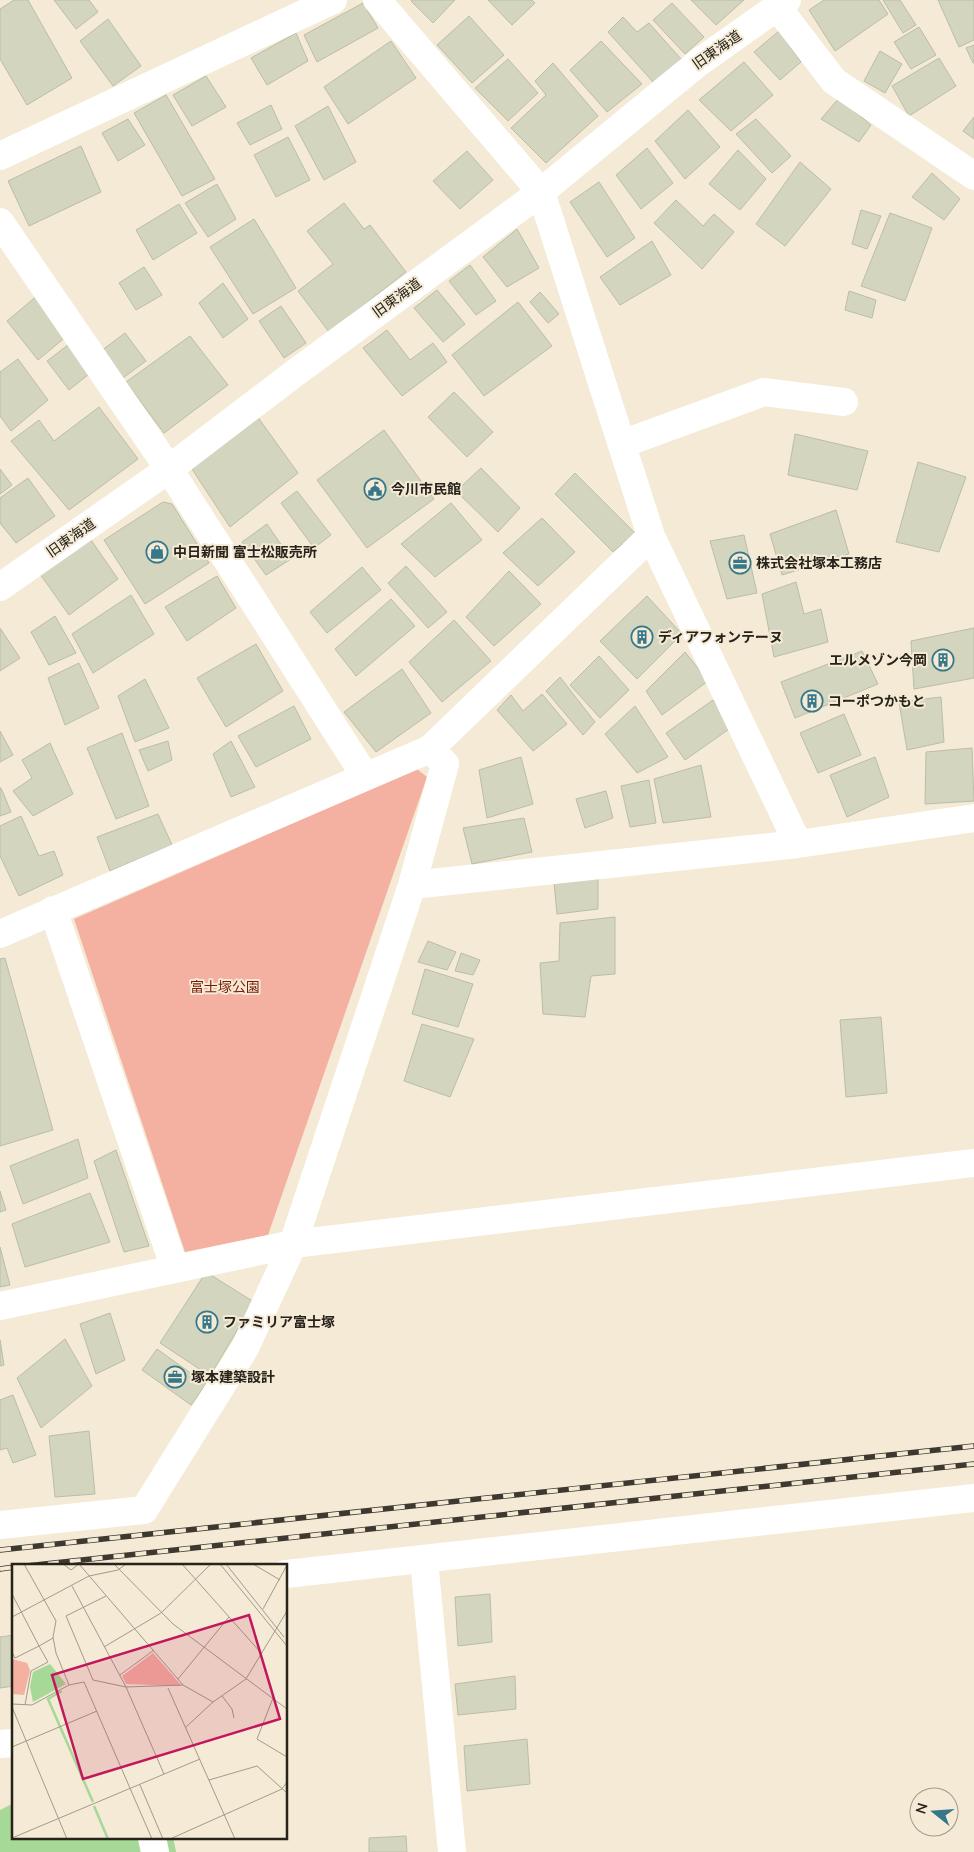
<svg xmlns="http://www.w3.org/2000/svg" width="974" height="1852" viewBox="0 0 974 1852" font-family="'Nunito Sans','Noto Sans JP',sans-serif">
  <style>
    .green { fill: #f4b0a0 }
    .water { fill: #a6d898 }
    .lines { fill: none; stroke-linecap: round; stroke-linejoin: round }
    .stream { stroke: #a6d898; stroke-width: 10 }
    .building { fill: #d3d5bf; stroke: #babda7 }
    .street { stroke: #fff; stroke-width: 28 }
    .rail-casing { stroke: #3e3930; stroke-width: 5.5 }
    .rail { stroke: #f4ead5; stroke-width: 4; stroke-dasharray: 11; stroke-linecap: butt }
    .labels { text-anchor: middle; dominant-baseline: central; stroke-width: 4; stroke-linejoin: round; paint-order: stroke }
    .street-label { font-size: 14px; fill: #27231b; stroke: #f4ead5 }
    .poi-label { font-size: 14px; font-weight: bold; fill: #27231b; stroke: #f4ead5; text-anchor: start }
    .park-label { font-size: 14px; fill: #7a1c08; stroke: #f4ead5 }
    .inset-river { fill: none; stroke: #a6d898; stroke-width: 2.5 }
    .inset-road { fill: none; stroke: #a29a8b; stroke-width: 1 }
    .view { fill: #c2185b; fill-opacity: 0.15; stroke: #c2185b; stroke-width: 2.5 }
    .inset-edge { fill: none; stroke: #27231b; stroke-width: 2.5 }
  </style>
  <rect width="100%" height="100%" fill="#f4ead5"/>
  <!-- green -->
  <path class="green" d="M 417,769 L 427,777 L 268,1235 L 185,1252 L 74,919 Z"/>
  <!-- water -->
  <path class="water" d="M 14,1803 L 14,1838 L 142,1838 L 145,1852 L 0,1852 L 0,1810 Z"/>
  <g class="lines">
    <!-- stream -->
    <path class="stream" d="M 168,1838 L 171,1852"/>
  </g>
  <!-- building -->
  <path class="building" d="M 14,0 L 28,0 L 72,78 L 27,105 L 0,59 L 0,9 Z
    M 54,0 L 89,0 L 98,12 L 76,29 Z
    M 412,0 L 455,0 L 433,23 L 411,1 Z
    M 488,0 L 532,0 L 535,3 L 512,25 Z
    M 691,0 L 744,0 L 716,25 Z
    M 824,0 L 879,0 L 888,14 L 835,51 L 809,10 Z
    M 883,0 L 900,0 L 916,25 L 903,33 Z
    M 938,0 L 974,0 L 974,40 L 959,47 Z
    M 363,3 L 378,28 L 317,62 L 304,35 Z
    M 672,3 L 704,37 L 685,54 L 653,20 Z
    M 469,16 L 504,55 L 472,83 L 437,45 Z
    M 623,17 L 637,32 L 649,23 L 681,59 L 654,83 L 608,32 Z
    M 108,19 L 141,66 L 113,86 L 80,41 Z
    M 919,27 L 936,55 L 911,69 L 894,42 Z
    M 779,31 L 801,62 L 780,80 L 754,52 Z
    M 296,33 L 308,61 L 267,85 L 251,58 Z
    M 391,41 L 416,78 L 348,124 L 324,87 Z
    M 601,41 L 642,84 L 607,112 L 570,70 Z
    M 974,45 L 974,63 L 973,63 L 966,48 Z
    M 880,51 L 902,64 L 885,93 L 864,81 Z
    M 939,58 L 956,86 L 909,116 L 892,86 Z
    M 508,59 L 538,93 L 508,121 L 475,88 Z
    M 744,62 L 773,95 L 731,131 L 699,100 Z
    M 553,63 L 598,116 L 546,163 L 511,128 L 546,95 L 535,81 Z
    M 206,76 L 226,107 L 192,126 L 173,95 Z
    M 166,95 L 215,179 L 182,196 L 134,113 Z
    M 839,98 L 871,125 L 859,142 L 821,119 Z
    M 271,105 L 282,129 L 250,145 L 237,123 Z
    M 328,106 L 356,162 L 324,180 L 295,126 Z
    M 688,110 L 720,147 L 685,179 L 655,141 Z
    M 974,117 L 974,139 L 963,131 Z
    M 128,119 L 145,145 L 118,161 L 102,133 Z
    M 756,119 L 791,156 L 772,173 L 736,134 Z
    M 288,137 L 310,180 L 276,197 L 254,155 Z
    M 81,146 L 101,192 L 29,226 L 8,181 Z
    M 647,148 L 673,183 L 641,209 L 616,175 Z
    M 738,150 L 766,179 L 740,210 L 709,184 Z
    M 467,151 L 493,180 L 460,209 L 433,181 Z
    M 800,162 L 831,189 L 785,246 L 756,224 Z
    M 932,173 L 960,199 L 944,220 L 912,197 Z
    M 599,182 L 635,238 L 607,257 L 570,202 Z
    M 217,184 L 236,219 L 208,237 L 185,203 Z
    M 676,200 L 703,226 L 714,214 L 734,232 L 702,269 L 654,223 Z
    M 344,203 L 364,229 L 370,225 L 406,272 L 329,332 L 298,291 L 333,264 L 307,231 Z
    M 179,204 L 197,233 L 153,260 L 136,230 Z
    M 861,210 L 881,216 L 867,249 L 852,244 Z
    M 890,213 L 932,228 L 905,301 L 861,286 Z
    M 254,219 L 296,288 L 253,314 L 210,247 Z
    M 517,229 L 539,268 L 507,287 L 483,257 Z
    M 652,241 L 671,275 L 620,305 L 600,277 Z
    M 470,265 L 496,301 L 476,315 L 449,281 Z
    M 144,267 L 162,295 L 136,310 L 119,283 Z
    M 223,283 L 248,319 L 223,338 L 199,303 Z
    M 437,290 L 465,324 L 443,342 L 414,308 Z
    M 849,291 L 876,300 L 872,318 L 845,310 Z
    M 540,292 L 559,314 L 548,323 L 530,302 Z
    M 38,295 L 68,335 L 38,360 L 7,321 Z
    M 518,302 L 552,346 L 484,396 L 452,355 Z
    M 281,306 L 306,343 L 284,358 L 259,321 Z
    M 387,330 L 410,360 L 433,343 L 447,362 L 402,396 L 363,348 Z
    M 125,333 L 146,361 L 123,378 L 101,351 Z
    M 190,336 L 228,385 L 164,433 L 126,382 Z
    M 68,345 L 89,374 L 69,390 L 47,361 Z
    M 18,359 L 48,400 L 11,431 L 0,416 L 0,372 Z
    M 454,392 L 493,432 L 467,457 L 428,417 Z
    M 99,407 L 138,459 L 69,510 L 11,441 L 39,420 L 54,441 Z
    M 257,416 L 298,473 L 230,527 L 190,466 Z
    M 384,430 L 434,499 L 367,548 L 317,480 Z
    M 795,434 L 868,451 L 857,490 L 788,475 Z
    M 918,462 L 966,477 L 939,552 L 896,542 Z
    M 481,468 L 520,508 L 498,532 L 456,491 Z
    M 0,469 L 12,485 L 0,494 Z
    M 575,473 L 635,533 L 613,552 L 555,494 Z
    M 28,478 L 55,516 L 16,543 L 0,523 L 0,498 Z
    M 297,491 L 331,535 L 314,548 L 281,503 Z
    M 163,502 L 172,504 L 209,563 L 145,604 L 104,540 Z
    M 451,503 L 482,540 L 435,577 L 401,544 Z
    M 836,510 L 849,554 L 782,575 L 770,534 Z
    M 542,518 L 575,552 L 538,586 L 503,553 Z
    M 267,524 L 291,559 L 266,575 L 242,542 Z
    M 744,535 L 757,593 L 727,599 L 710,541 Z
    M 91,540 L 118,579 L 69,615 L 40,574 Z
    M 406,566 L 447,612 L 428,628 L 388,583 Z
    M 362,567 L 381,590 L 327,633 L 310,612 Z
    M 509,571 L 541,604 L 494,646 L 466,617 Z
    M 217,576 L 236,608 L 187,641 L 165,607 Z
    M 796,582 L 804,614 L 821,609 L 828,642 L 774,657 L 762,594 Z
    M 131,595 L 154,634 L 93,673 L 72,634 Z
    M 647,596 L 682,634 L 637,679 L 600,641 Z
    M 391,599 L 415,626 L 356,676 L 335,649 Z
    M 55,616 L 76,653 L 49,665 L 31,632 Z
    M 454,620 L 491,661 L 442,702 L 409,662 Z
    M 0,628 L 20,658 L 0,671 Z
    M 974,628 L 974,678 L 914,689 L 911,641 Z
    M 256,644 L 283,691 L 226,727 L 197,678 Z
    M 862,651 L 878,684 L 795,718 L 781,682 Z
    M 685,652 L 708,681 L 662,715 L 646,691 Z
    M 599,656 L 629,690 L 600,718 L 570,685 Z
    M 79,663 L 99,708 L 65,725 L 48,678 Z
    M 402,669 L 431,713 L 376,752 L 344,712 Z
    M 560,677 L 595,722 L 583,735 L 546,691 Z
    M 145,679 L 169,728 L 135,742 L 118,696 Z
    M 542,694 L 567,724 L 533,751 L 497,710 L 511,695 L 523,711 Z
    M 941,697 L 944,742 L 907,750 L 899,702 Z
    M 713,700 L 732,727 L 685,760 L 666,733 Z
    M 294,706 L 311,739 L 256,767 L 238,736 Z
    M 635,706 L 668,757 L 637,773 L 605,734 Z
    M 844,714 L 861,755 L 818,773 L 800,733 Z
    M 0,731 L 13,755 L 0,762 Z
    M 122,733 L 149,806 L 116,819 L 87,748 Z
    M 168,741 L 172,760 L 148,771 L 139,750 Z
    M 231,741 L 255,787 L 231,797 L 213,754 Z
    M 50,743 L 73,794 L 33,816 L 13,791 L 32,778 L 22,760 Z
    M 972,748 L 974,801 L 925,804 L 926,752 Z
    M 521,757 L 533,804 L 487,818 L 479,770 Z
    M 875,757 L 889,797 L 847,817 L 830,775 Z
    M 701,765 L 711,817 L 663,823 L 654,779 Z
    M 649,780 L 656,823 L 630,827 L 621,786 Z
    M 0,788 L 1,788 L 11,812 L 0,816 Z
    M 606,791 L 613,818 L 585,828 L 576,799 Z
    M 158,814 L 172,845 L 110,871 L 97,837 Z
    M 21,816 L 39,856 L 54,851 L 63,875 L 19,896 L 0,856 L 0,826 Z
    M 524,818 L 532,852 L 472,864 L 463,828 Z
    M 598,875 L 598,909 L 557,914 L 554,882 Z
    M 615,917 L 615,974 L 591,976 L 585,1017 L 543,1014 L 540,963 L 559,961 L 560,923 Z
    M 428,941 L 456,952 L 447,970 L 418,962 Z
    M 461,953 L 480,960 L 473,975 L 455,971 Z
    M 5,958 L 53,1130 L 0,1146 L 0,959 Z
    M 425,969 L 473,984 L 458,1027 L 412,1014 Z
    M 881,1017 L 887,1093 L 846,1097 L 840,1020 Z
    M 422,1024 L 474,1039 L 450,1097 L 404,1081 Z
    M 78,1139 L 88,1178 L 23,1204 L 10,1166 Z
    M 116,1150 L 149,1246 L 124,1252 L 94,1161 Z
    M 0,1191 L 6,1210 L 0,1212 Z
    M 90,1193 L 110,1242 L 25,1267 L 12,1224 Z
    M 0,1247 L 10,1285 L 0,1287 Z
    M 206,1272 L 254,1302 L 210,1376 L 160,1343 Z
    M 110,1313 L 125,1360 L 96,1374 L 80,1324 Z
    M 65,1339 L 92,1386 L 41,1428 L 17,1378 Z
    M 0,1340 L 4,1365 L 0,1366 Z
    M 157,1349 L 206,1384 L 191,1405 L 142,1370 Z
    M 13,1395 L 36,1455 L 13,1463 L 7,1448 L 0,1450 L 0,1400 Z
    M 89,1431 L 95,1494 L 55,1497 L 49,1436 Z
    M 490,1594 L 492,1642 L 458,1646 L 455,1597 Z
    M 14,1635 L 14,1686 L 0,1688 L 0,1637 Z
    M 515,1676 L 516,1709 L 458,1715 L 455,1684 Z
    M 527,1739 L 530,1784 L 467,1791 L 464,1746 Z
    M 406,1836 L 407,1852 L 369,1852 L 369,1838 Z"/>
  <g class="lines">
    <!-- street -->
    <path class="street" d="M 377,0 L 541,192 L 651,536 L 798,844
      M 778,8 L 834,81 L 974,176
      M 0,156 L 333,0
      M 0,222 L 169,469 L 365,776
      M 622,444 L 764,392 L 844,402
      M 0,587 L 169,469 L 295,373 L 541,192 L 698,63 L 787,0
      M 412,885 L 798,844 L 974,818
      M 53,910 L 175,1269
      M 0,934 L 430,749 L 651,536
      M 0,1306 L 293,1244 L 974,1163
      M 0,1525 L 144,1510 L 245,1348 L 293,1244 L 412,885 L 445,764 L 430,749
      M 424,1560 L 452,1852
      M 286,1574 L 974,1498
      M 0,1744 L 14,1743
      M 152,1838 L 155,1852"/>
    <!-- rail casing -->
    <g class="rail-casing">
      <path id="rail" d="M 0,1550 L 974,1446
        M 26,1566 L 974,1464
        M 0,1569 L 14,1567"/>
    </g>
    <!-- rail -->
    <use href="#rail" class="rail"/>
  </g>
  <!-- icons -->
  <defs>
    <g id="civic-ring" transform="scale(1.125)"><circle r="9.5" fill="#f4ead5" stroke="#367889" stroke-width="1.5"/><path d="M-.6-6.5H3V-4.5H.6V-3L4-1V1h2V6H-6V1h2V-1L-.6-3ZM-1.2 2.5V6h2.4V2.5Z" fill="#367889"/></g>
    <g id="shop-ring" transform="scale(1.125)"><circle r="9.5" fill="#f4ead5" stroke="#367889" stroke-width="1.5"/><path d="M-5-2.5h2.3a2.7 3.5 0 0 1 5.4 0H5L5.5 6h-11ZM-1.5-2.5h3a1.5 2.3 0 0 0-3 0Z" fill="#367889"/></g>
    <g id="office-ring" transform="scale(1.125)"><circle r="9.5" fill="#f4ead5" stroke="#367889" stroke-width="1.5"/><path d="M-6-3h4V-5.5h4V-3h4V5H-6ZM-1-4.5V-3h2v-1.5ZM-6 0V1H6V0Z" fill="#367889"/></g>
    <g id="building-ring" transform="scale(1.125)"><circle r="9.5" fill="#f4ead5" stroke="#367889" stroke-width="1.5"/><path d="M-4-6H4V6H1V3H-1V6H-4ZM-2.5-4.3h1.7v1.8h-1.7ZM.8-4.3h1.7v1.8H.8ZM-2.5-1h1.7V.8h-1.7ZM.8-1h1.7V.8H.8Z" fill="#367889"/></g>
  </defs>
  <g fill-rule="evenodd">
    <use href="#civic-ring" x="375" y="489"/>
    <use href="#shop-ring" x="157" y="552"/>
    <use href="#office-ring" x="740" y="563"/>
    <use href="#building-ring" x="642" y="637"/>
    <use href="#building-ring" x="943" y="660"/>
    <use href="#building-ring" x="812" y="701"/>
    <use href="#building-ring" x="207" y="1322"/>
    <use href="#office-ring" x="175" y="1377"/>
  </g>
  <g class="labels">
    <!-- street labels -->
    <g class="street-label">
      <text transform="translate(717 50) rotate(-35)">旧東海道</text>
      <text transform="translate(397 298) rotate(-36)">旧東海道</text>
      <text transform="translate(71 538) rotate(-35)">旧東海道</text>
    </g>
    <!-- poi labels -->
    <g class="poi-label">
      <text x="391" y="489">今川市民館</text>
      <text x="173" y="552">中日新聞 富士松販売所</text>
      <text x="756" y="563">株式会社塚本工務店</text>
      <text x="658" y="637">ディアフォンテーヌ</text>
      <text x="927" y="660" text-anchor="end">エルメゾン今岡</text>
      <text x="828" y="701">コーポつかもと</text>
      <text x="223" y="1322">ファミリア富士塚</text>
      <text x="191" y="1377">塚本建築設計</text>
    </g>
    <!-- park labels -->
    <g class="park-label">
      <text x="225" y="987">富士塚公園</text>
    </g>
  </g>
  <!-- overview -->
  <g transform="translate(12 1564)">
    <rect width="275" height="275" fill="#f4ead5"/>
    <path d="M 141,89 L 169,121 L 168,122 L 114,120 L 110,112 ZM 0,95 L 15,99 L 18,106 L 12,131 L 0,130 Z" fill="#f4b0a0"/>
    <path d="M 38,100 L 54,120 L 21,138 L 18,123 L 21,108 Z" fill="#a6d898"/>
    <path class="inset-river" d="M 50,127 L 36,135 L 81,238M 82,242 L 96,275"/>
    <path class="inset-road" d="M 12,0 L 44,57 L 41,73 L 44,89 L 57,121M 51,0 L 59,6 L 67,0 L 171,121 L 201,138M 102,0 L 161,60 L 275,145M 170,0 L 250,90M 208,0 L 275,82M 214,0 L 272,73M 241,0 L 268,16M 60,22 L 114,123 L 152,210M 0,30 L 27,82 L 3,94 L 0,88M 94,32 L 54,52 L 81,116 L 114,123 L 171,121M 251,45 L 275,1M 0,53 L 77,12 L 106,6 L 114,0M 92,83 L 149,49 L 199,0M 108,111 L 142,86M 166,115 L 217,53M 156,124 L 223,275M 210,132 L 220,145 L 222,154M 261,134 L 245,175 L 275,193M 0,140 L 20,141 L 57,121 L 72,118 L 140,275M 13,141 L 19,107 L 36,98 L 27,82 L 41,74M 0,143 L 55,275M 173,164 L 201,138 L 234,115 L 275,47M 0,183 L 85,147M 197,216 L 245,202 L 275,229M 128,221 L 151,275M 0,274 L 188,195M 158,275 L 270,225 L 275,218"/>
    <path class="view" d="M 237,51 L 268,155 L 71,215 L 40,111 Z"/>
    <rect width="275" height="275" class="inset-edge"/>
  </g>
  <!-- north arrow -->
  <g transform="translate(934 1812) rotate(287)"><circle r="24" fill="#f4ead5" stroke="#a29a8b"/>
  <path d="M0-4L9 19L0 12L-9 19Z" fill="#367889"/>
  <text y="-8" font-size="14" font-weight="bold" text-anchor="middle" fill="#27231b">N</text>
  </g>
</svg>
